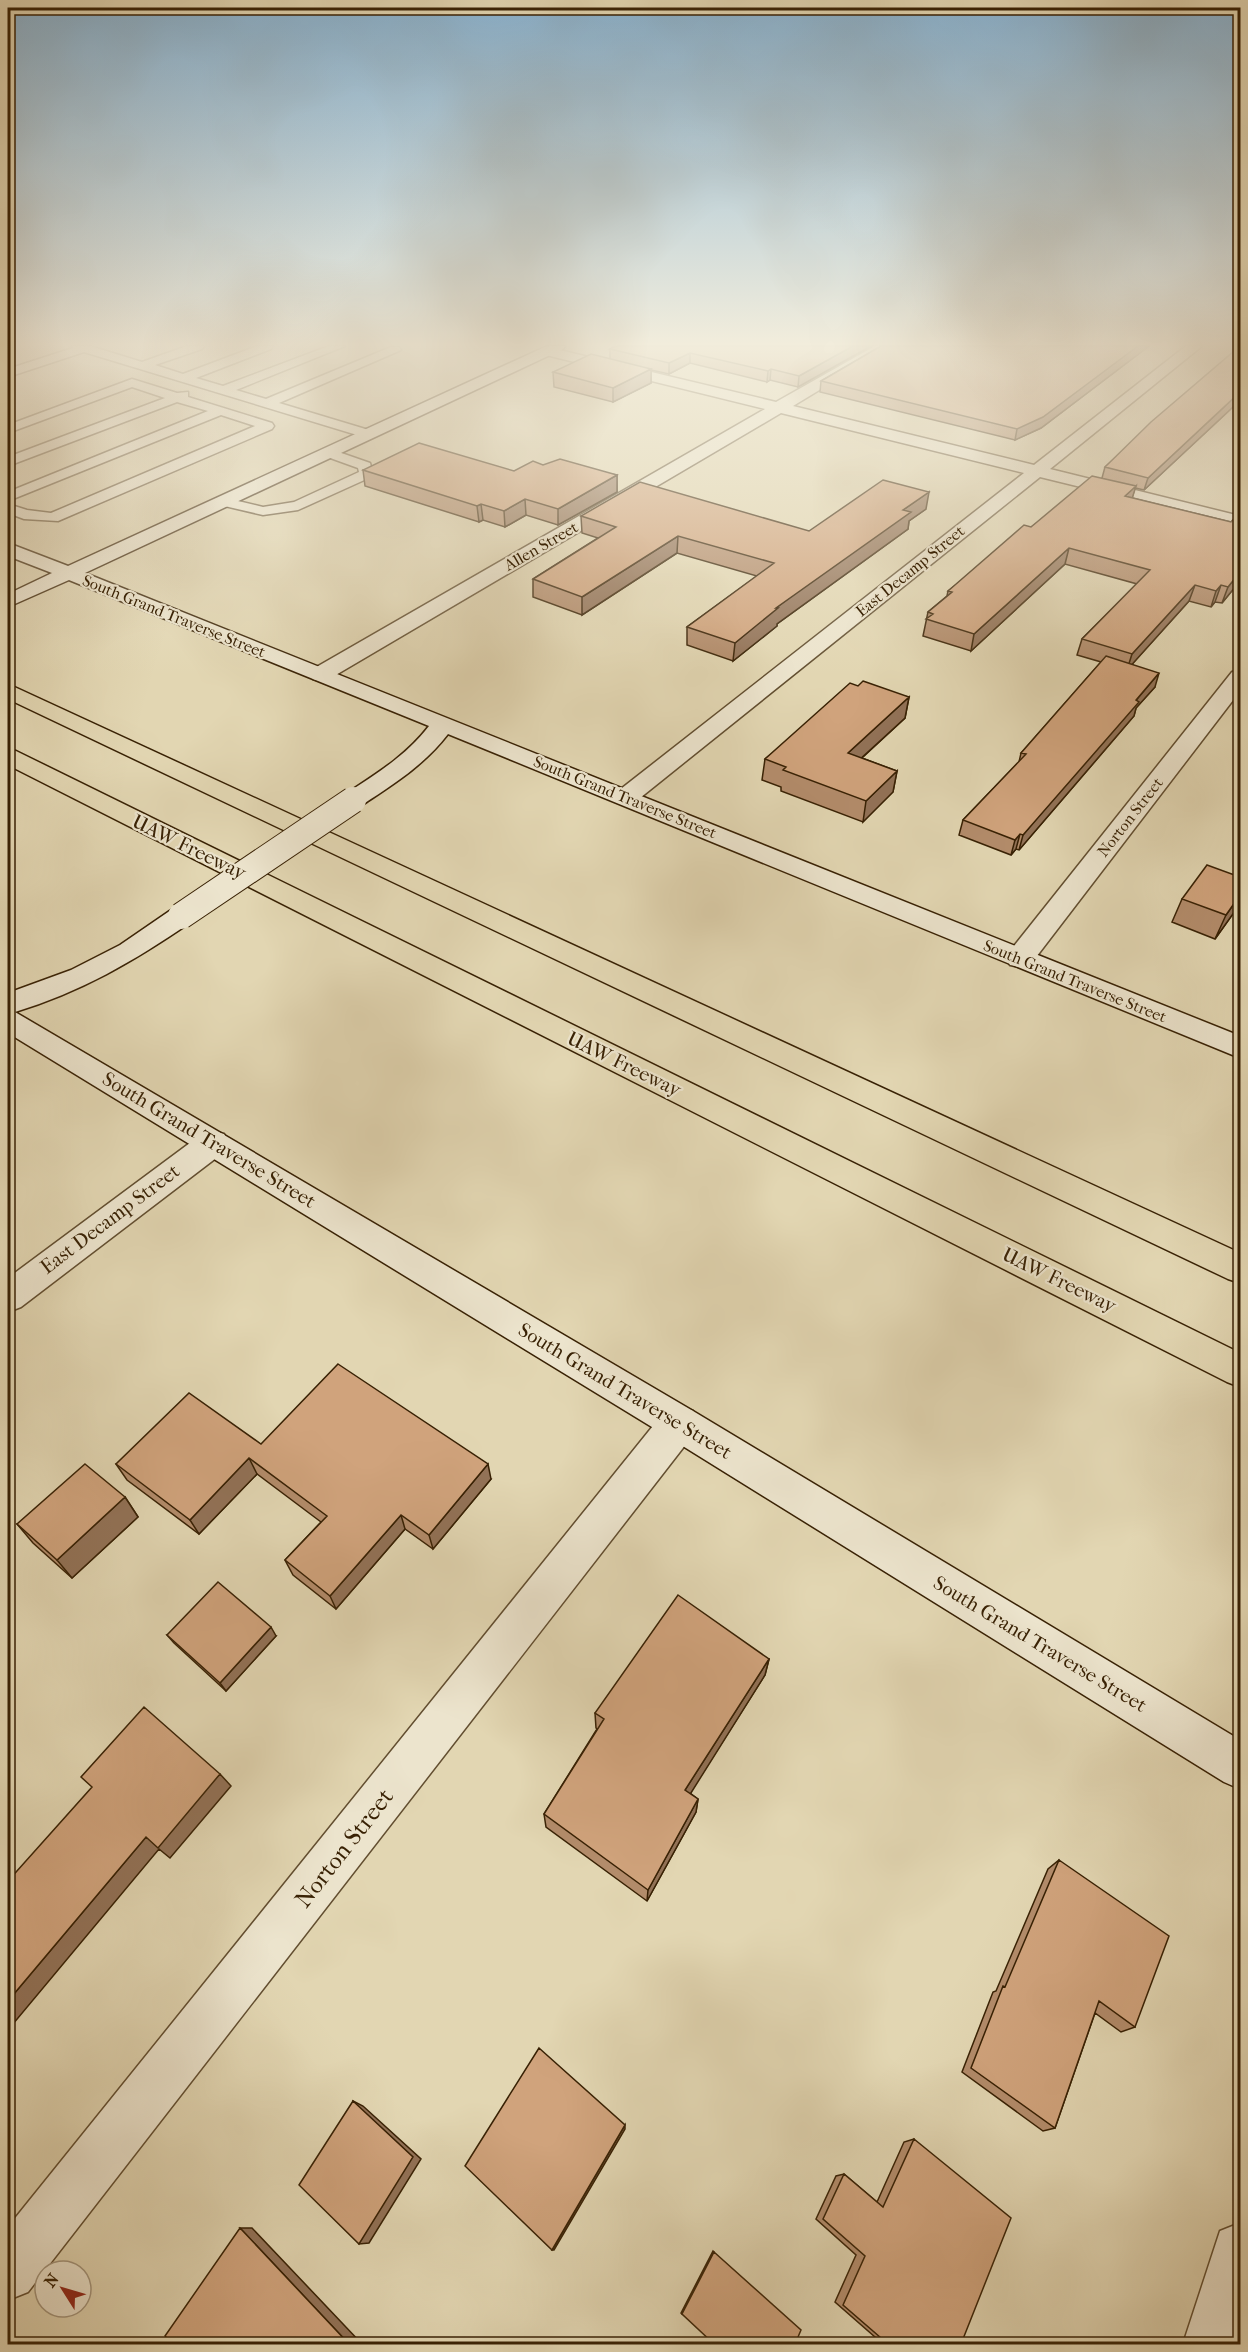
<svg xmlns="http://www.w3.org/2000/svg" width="1248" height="2352" viewBox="0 0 1248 2352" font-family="'IM FELL French Canon',serif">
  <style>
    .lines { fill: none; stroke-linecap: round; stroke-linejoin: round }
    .lane-casing { stroke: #624e30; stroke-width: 3 }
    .street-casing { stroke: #624e30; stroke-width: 3 }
    .secondary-casing { stroke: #382104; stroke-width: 3 }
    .highway-casing { stroke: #382104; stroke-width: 3 }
    .lane { fill: #ece4cd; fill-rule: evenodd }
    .street { fill: #ece4cd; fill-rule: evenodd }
    .secondary { fill: #ece4cd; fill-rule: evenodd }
    .highway { fill: #e2d6b2; fill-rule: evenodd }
    .secondary-bridge-casing { stroke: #382104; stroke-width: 28; stroke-linecap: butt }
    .secondary-bridge { stroke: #ece4cd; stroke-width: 26 }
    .wall { fill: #b38c6b; stroke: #382104; stroke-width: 1.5 }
    .shaded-wall { fill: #927257; stroke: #382104; stroke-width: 1.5 }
    .building { fill: #d0a37c; stroke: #382104; stroke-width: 1.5 }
    .labels { text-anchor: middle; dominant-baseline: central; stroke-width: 4.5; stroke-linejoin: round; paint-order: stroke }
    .far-street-label { font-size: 16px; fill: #382104; stroke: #ece4cd }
    .street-label { font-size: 20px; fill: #382104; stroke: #ece4cd }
    .near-street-label { font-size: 24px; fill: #382104; stroke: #ece4cd }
  </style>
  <rect width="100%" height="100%" fill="#e2d6b2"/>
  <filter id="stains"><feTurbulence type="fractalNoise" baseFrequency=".00333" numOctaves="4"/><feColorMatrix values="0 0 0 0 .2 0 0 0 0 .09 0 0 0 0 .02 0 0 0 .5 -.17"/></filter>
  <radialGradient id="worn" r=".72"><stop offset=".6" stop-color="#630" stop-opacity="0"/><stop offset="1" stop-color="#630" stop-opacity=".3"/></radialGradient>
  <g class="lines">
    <!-- lane casing -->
    <g class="lane-casing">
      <path id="lane" d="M 72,346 L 90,346 L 142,362 L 187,346 L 204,346 L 202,349 L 155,365 L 183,374 L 257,346 L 273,346 L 271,349 L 196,378 L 223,386 L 329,346 L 345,346 L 236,390 L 266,399 L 391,347 L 399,347 L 401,350 L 279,403 L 372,431 L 374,434 L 367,438 L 84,352 L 8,377 L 8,369 L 73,348 Z
        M 132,379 L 177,393 L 188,392 L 188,397 L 272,423 L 274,426 L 272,429 L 58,521 L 24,519 L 8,513 L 8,504 L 27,510 L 51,513 L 255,426 L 221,415 L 8,501 L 8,492 L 208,411 L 177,402 L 8,466 L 8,457 L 165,398 L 132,387 L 8,433 L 8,425 Z
        M 327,448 L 370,463 L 373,474 L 371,477 L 298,510 L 263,515 L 216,504 L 214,501 L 221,497 L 263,507 L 294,502 L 359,472 L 358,468 L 322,455 L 320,452 Z"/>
    </g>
    <!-- street casing -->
    <g class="street-casing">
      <path id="street" d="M 875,346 L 892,346 L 793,406 L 1034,465 L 1186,346 L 1202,346 L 1050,469 L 1240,516 L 1240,526 L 1040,477 L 635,802 L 626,804 L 617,802 L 614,797 L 617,792 L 1024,473 L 781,413 L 329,679 L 321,681 L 313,679 L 310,674 L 313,669 L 765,409 L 542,354 L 540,351 L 542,348 L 547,347 L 776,402 Z
        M 1240,670 L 1240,691 L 1030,965 L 1020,967 L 1010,965 L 1006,958 L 1010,951 L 1232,672 Z
        M 213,1131 L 224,1134 L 229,1143 L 224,1152 L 21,1307 L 8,1312 L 8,1278 L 202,1134 Z
        M 679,1406 L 693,1411 L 698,1423 L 693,1435 L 28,2292 L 8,2300 L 8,2227 L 665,1411 Z
        M 1240,2223 L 1240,2344 L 1183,2344 L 1220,2231 Z"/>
    </g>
    <!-- secondary casing -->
    <g class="secondary-casing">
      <path id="secondary" d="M 547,346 L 565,346 L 563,349 L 85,573 L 1240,1036 L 1240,1058 L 448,734 C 423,766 395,783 362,805 L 353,807 L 344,805 L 341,800 L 344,795 C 376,774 406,756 429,726 L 69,580 L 8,607 L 8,594 L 52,573 L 8,556 L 8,543 L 68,566 Z
        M 181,907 L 191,910 L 195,916 L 191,922 C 134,961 81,992 15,1012 L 693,1411 L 1240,1740 L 1240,1789 L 1224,1782 L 665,1435 L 8,1033 L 8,993 L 71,970 L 120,945 L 171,910 Z"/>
    </g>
    <!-- highway casing -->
    <g class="highway-casing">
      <path id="highway" d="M 8,684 L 1240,1253 L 1240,1283 L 1228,1279 L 8,699 Z
        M 8,749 L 16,751 L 1240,1353 L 1240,1387 L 1227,1382 L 8,765 Z"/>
    </g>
    <!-- lane -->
    <use href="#lane" class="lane"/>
    <!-- street -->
    <use href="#street" class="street"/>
    <!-- secondary -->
    <use href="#secondary" class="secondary"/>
    <!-- highway -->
    <use href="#highway" class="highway"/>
    <!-- secondary-bridge casing -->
    <g class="secondary-bridge-casing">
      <path id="secondary-bridge" d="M 181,916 L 353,800"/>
    </g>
    <!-- secondary-bridge -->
    <use href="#secondary-bridge" class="secondary-bridge"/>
  </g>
  <!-- wall -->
  <path class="wall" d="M 617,346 L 871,346 L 798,387 L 770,380 L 767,382 L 690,363 L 669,374 L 651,370 L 651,383 L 613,402 L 554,387 L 553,372 L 610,359 L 610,349 Z
    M 881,346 L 1149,346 L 1041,428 L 1015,440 L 820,392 L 821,381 Z
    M 1240,346 L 1240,407 L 1234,406 L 1144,490 L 1135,488 L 1132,498 L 1231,522 L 1240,512 L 1240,581 L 1222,603 L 1215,602 L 1211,607 L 1189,601 L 1132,664 L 1155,687 L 1136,708 L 1134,716 L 1019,850 L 1016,849 L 1011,855 L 959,835 L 963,820 L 1019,762 L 1021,753 L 1101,662 L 1077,655 L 1082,639 L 1137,584 L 1065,564 L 971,651 L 923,636 L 928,612 L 947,596 L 948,591 L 1031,527 L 1102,478 L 1105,467 Z
    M 543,465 L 617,475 L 617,492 L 558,525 L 526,515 L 505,527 L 483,520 L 479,522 L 365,486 L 363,470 L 514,471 Z
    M 926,509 L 909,521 L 908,529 L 777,624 L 777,626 L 733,661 L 687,645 L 687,627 L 757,576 L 677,553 L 582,615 L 533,597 L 533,579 L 598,538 L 582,533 L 581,516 L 809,531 Z
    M 858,686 L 909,697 L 905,718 L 862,758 L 897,771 L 893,792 L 863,822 L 781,791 L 781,787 L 762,780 L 765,759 Z
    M 1182,899 L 1240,904 L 1215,939 L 1172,922 Z
    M 261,1444 L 491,1479 L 433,1549 L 405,1529 L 336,1609 L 293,1575 L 285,1560 L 321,1522 L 257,1474 L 199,1534 L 127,1480 L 116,1464 Z
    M 125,1497 L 138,1517 L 72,1578 L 33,1543 L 17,1524 Z
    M 167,1635 L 276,1636 L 226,1691 L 174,1643 Z
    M 769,1659 L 765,1675 L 690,1793 L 698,1799 L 696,1812 L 647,1901 L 546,1827 L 544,1814 L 597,1729 L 596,1728 L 595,1713 Z
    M 1059,1860 L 1135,2027 L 1121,2032 L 1095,2013 L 1055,2128 L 1043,2131 L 962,2072 L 993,1992 L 996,1991 L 1048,1869 Z
    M 914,2139 L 961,2344 L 883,2344 L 835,2302 L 856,2255 L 816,2219 L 836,2176 L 844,2174 L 877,2202 L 904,2142 Z
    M 713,2251 L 714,2252 L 682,2314 L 681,2313 Z"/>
  <!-- shaded-wall -->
  <path class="shaded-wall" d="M 853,346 L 871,346 L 798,387 L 799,376 Z
    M 1138,346 L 1149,346 L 1041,428 L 1015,440 L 1017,429 Z
    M 690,353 L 690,363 L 669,374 L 669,363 Z
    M 651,369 L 651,383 L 613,402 L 613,388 Z
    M 771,369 L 770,380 L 767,382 L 768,371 Z
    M 1238,394 L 1234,406 L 1144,490 L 1148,478 Z
    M 617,475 L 617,492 L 558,525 L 558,509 Z
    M 1136,486 L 1131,502 L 1125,496 Z
    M 929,492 L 926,509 L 909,521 L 908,529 L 777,624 L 777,626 L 733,661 L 735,643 L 776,608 L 903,510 Z
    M 525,499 L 526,515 L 505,527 L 504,511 Z
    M 481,504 L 483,520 L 479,522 L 477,506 Z
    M 678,536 L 677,553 L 582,615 L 582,597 Z
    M 1069,548 L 1065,564 L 971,651 L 974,634 Z
    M 1240,572 L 1240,581 L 1222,603 L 1228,587 Z
    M 1195,585 L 1189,601 L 1127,670 L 1132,654 Z
    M 1221,585 L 1215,602 L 1211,607 L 1216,591 Z
    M 1159,673 L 1155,687 L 1136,708 L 1134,716 L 1019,850 L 1023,835 Z
    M 909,697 L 905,718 L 845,773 L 848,753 Z
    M 897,771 L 893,792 L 863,822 L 866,801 Z
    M 1020,834 L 1016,849 L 1011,855 L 1015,840 Z
    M 1240,895 L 1240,904 L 1215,939 L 1226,915 Z
    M 249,1458 L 257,1474 L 199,1534 L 190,1520 Z
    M 488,1464 L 491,1479 L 433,1549 L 429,1535 Z
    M 125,1497 L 138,1517 L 72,1578 L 57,1560 Z
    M 401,1515 L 405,1529 L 336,1609 L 330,1596 Z
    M 271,1627 L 276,1636 L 226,1691 L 220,1683 Z
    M 769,1659 L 765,1675 L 684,1804 L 685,1790 Z
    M 220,1774 L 231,1786 L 170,1858 L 159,1849 L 8,2030 L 8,2001 L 146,1837 Z
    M 698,1799 L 696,1812 L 647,1901 L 648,1890 Z
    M 353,2101 L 363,2106 L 421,2159 L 369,2243 L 359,2244 Z
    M 625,2125 L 625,2129 L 554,2250 L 552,2250 Z
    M 240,2228 L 252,2228 L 362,2344 L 349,2344 Z"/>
  <!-- building -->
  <path class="building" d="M 617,346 L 853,346 L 799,376 L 771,369 L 768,371 L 690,353 L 669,363 L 610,349 Z
    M 881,346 L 1138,346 L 1043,417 L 1017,429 L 821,381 Z
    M 1240,346 L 1240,395 L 1238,394 L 1148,478 L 1105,467 L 1151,422 Z
    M 591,354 L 651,369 L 613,388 L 553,372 Z
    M 419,443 L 514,471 L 533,461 L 543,465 L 560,459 L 617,475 L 558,509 L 525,499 L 504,511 L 481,504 L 477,506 L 363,470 Z
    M 1092,476 L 1136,486 L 1125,496 L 1231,522 L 1240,512 L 1240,572 L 1228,587 L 1221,585 L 1216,591 L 1195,585 L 1132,654 L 1082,639 L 1150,570 L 1069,548 L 974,634 L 926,619 L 933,614 L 928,612 L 952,592 L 948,591 L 1024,525 L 1031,527 Z
    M 883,480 L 929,492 L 903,510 L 911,512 L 776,608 L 778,608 L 735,643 L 687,627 L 774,563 L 678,536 L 582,597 L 533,579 L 616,527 L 581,516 L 640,482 L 809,531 Z
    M 1106,656 L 1159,673 L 1136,700 L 1139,702 L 1023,835 L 1020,834 L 1015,840 L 963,820 L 1026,754 L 1021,753 Z
    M 863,681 L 909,697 L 848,753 L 897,771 L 866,801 L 783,770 L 786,767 L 765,759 L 850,683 L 858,686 Z
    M 1207,865 L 1240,877 L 1240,895 L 1226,915 L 1182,899 Z
    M 338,1364 L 488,1464 L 429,1535 L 401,1515 L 330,1596 L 285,1560 L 327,1516 L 249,1458 L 190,1520 L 116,1464 L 189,1393 L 261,1444 Z
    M 85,1464 L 125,1497 L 57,1560 L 17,1524 Z
    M 218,1582 L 271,1627 L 220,1683 L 167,1635 Z
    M 678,1595 L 769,1659 L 685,1790 L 698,1799 L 648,1890 L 544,1814 L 604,1719 L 595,1713 Z
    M 144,1707 L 220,1774 L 158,1848 L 146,1837 L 8,2001 L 8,1881 L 92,1787 L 81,1777 Z
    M 1059,1860 L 1169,1936 L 1135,2027 L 1099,2001 L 1055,2128 L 971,2068 L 1003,1986 L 1005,1987 Z
    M 539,2048 L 625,2125 L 552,2250 L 465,2166 Z
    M 353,2101 L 413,2157 L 359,2244 L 299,2185 Z
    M 914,2139 L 1011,2218 L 961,2344 L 888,2344 L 843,2305 L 865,2256 L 823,2219 L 844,2174 L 883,2207 Z
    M 240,2228 L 349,2344 L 172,2344 L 165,2336 Z
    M 714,2252 L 801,2330 L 795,2344 L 714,2344 L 682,2314 Z"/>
  <!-- sky -->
  <linearGradient id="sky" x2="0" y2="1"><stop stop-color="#89b5d5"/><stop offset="0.51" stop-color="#f2eddc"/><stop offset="1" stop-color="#f2eddc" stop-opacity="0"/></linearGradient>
  <rect width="1248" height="675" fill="url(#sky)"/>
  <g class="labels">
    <!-- far-street labels -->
    <g class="far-street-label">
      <text transform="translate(541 546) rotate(-30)">Allen Street</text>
      <text transform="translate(910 571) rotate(-39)">East Decamp Street</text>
      <text transform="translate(174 616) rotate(22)">South Grand Traverse Street</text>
      <text transform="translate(625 797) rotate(22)">South Grand Traverse Street</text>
      <text transform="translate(1130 817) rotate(-52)">Norton Street</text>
      <text transform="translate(1075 981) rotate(22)">South Grand Traverse Street</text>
    </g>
    <!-- street labels -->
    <g class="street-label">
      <text transform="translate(189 847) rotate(26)">UAW Freeway</text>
      <text transform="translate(624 1064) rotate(26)">UAW Freeway</text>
      <text transform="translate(209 1140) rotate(31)">South Grand Traverse Street</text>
      <text transform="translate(110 1219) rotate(-37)">East Decamp Street</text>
      <text transform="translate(1059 1280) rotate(26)">UAW Freeway</text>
      <text transform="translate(625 1391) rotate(31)">South Grand Traverse Street</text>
      <text transform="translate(1040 1644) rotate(31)">South Grand Traverse Street</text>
    </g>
    <!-- near-street labels -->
    <g class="near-street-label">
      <text transform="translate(344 1848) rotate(-52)">Norton Street</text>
    </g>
  </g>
  <!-- margin -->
  <rect width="1248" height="2352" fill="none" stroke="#e2d6b2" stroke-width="30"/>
  <rect x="9" y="9" width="1230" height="2334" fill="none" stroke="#382104" stroke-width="3"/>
  <rect x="15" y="15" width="1218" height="2322" fill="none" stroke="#382104" stroke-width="1.5"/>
  <!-- north arrow -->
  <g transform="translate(63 2289) rotate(307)"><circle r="28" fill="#ece4cd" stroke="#a4967d" stroke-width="1.5"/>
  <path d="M0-4.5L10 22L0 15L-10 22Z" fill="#8f2418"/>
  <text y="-9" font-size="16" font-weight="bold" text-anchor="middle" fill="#382104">N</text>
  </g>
  <rect width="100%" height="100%" filter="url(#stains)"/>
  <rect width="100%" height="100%" fill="url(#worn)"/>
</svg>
